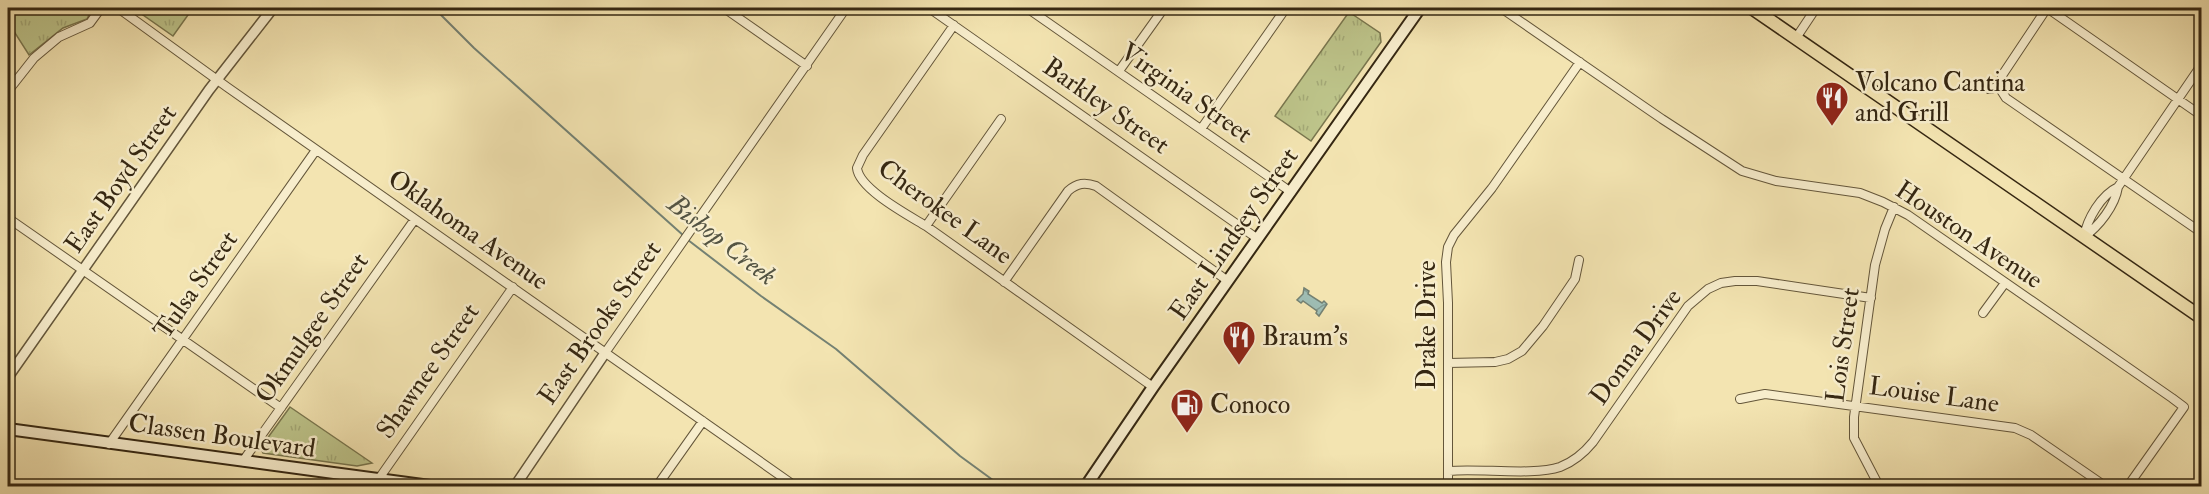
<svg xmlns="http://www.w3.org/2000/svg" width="2209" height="494" viewBox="0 0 2209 494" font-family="'IM FELL Double Pica',serif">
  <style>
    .park { fill: url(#park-tufts); stroke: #79764e; stroke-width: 1.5 }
    .water { fill: url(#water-waves); stroke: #748173; stroke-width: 1.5 }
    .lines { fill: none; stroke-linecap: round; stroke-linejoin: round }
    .stream { stroke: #748173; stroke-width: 2 }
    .minor-casing { stroke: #64563a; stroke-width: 10 }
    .tertiary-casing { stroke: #64563a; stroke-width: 12 }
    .secondary-casing { stroke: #352712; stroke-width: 14 }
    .primary-casing { stroke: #352712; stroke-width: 15 }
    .minor { stroke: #f7edcc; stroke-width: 8 }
    .tertiary { stroke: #f7edcc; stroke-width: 9 }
    .secondary { stroke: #f7edcc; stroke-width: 10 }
    .primary { stroke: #f3e4b1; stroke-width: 12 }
    .labels { text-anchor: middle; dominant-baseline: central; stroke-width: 5; stroke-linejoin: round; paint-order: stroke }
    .poi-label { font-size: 26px; fill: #352712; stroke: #f7edcc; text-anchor: start }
    .street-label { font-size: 26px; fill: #352712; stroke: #f7edcc }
    .water-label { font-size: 27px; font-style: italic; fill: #545443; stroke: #f7edcc }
  </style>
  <defs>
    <pattern id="park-tufts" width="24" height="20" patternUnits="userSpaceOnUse" patternTransform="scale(1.5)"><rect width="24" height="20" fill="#bdc48a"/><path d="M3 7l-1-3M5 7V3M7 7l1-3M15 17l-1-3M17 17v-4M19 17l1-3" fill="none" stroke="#a3a876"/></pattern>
    <pattern id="water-waves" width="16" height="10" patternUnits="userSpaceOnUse" patternTransform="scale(1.5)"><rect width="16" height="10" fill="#9ebdb4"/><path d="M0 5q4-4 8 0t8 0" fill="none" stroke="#829a91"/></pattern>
  </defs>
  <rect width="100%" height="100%" fill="#f3e4b1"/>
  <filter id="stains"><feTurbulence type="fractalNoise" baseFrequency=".00333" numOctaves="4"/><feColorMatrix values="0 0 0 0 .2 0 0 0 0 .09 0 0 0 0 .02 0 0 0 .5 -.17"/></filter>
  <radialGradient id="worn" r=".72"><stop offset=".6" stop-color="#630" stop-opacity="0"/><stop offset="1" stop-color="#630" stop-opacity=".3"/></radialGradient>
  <!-- park -->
  <path class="park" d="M 8,8 L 92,8 L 92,9 L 87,19 L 63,28 L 29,55 L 8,22 Z
    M 133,8 L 193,8 L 173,36 Z
    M 1349,12 L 1380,33 L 1381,42 L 1311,141 L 1275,116 Z
    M 290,407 L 372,463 L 357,466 L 263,453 L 261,449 L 264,443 Z"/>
  <!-- water -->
  <path class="water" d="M 1304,288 L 1309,291 L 1308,294 L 1322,303 L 1324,301 L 1327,304 L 1319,316 L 1316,313 L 1317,311 L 1303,301 L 1301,303 L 1297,300 L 1303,294 Z"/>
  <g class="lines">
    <!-- stream -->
    <path class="stream" d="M 434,8 L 474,48 L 684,236
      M 688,240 L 761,296 L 836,349 L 960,456 L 1001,486"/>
    <!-- minor casing -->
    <g class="minor-casing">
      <path id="minor" d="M 118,8 L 227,87 L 795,486
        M 724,8 L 807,66
        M 929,8 L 1258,239
        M 1027,8 L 1291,192
        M 1501,8 L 1662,119 L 1742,171 L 1776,181 L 1860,193 L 1883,202 L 1908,215 L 2172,398 L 2184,407 L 2128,486
        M 954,25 L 863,155 L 857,168 C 859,189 908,215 926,226 L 1153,387
        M 1796,38 L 1816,8
        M 1119,71 L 1164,8
        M 1999,87 L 2003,74 L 2047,8 L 2202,116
        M 1999,87 L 2006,98 L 2202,233
        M 1989,89 L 1999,87
        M 8,91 L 34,58 L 59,37 L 90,23 L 101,8
        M 1201,129 L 1286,8
        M 8,218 L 281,408
        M 926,226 L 1001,119
        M 2084,237 C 2099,226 2115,206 2118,187 L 2202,64
        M 2084,237 C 2087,219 2101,195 2118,187
        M 1004,282 L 1068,191 C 1077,183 1085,182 1096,186 L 1228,281
        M 1983,313 L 2005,283
        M 605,353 L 846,8
        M 1448,363 L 1495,362 L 1508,359 L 1522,351 L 1543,326 L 1575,279 L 1579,260
        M 1740,399 L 1765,394 L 2015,428 L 2031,435 L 2105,486
        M 109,444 L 316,150
        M 243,461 L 415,219
        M 1449,471 C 1479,468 1534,476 1560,467 C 1573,462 1584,453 1593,442 L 1688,306 L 1708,289 L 1721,283 L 1735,281 L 1757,281 L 1871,298
        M 378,480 L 513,287
        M 657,486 L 703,421
        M 1448,486 L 1448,303 L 1446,262 L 1448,247 L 1454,235 L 1492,188 L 1580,62
        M 1879,486 L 1854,438 L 1854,417 L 1875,265 L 1885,229 L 1894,207"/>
    </g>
    <!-- tertiary casing -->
    <g class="tertiary-casing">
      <path id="tertiary" d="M 8,377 L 209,90 L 273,8
        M 515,486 L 605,353"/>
    </g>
    <!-- secondary casing -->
    <g class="secondary-casing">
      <path id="secondary" d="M 8,429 L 430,486
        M 1086,486 L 1153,387 L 1420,8"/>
    </g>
    <!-- primary casing -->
    <g class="primary-casing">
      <path id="primary" d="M 1752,8 L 2202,318"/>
    </g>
    <!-- minor -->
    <use href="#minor" class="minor"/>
    <!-- tertiary -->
    <use href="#tertiary" class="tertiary"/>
    <!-- secondary -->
    <use href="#secondary" class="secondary"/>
    <!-- primary -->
    <use href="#primary" class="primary"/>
  </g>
  <!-- icons -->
  <defs>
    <g id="restaurant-pin" transform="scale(1.725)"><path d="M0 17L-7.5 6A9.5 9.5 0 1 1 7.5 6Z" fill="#8f2418" stroke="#f7edcc"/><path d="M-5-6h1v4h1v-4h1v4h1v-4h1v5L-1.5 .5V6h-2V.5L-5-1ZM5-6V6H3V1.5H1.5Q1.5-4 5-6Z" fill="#fff"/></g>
    <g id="fuel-pin" transform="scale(1.725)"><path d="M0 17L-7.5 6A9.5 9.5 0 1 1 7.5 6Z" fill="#8f2418" stroke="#f7edcc"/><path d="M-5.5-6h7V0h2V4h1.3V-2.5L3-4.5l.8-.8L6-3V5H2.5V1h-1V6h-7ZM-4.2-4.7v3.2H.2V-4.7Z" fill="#fff"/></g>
  </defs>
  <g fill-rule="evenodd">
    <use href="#restaurant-pin" x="1832" y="98"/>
    <use href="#restaurant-pin" x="1239" y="337"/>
    <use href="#fuel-pin" x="1187" y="405"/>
  </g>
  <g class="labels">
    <!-- poi labels -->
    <g class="poi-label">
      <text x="1855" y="83">Volcano Cantina<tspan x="1855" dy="30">and Grill</tspan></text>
      <text x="1262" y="337">Braum's</text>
      <text x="1210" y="405">Conoco</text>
    </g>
    <!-- street labels -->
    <g class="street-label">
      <text transform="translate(1186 93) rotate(35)">Virginia Street</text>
      <text transform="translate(1106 106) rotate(35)">Barkley Street</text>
      <text transform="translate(121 179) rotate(-55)">East Boyd Street</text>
      <text transform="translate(945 212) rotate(36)">Cherokee Lane</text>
      <text transform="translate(468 230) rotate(35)">Oklahoma Avenue</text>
      <text transform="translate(1234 234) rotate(-55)">East Lindsey Street</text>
      <text transform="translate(1969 235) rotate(34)">Houston Avenue</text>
      <text transform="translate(196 285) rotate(-55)">Tulsa Street</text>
      <text transform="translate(600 323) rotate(-55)">East Brooks Street</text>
      <text transform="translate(1427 325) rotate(-90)">Drake Drive</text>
      <text transform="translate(312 328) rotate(-55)">Okmulgee Street</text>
      <text transform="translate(1843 345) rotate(-82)">Lois Street</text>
      <text transform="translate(1636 347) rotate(-54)">Donna Drive</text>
      <text transform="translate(428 371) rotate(-55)">Shawnee Street</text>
      <text transform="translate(1934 395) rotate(8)">Louise Lane</text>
      <text transform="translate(222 436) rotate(8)">Classen Boulevard</text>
    </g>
    <!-- water labels -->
    <g class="water-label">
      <text transform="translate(722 240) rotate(38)">Bishop Creek</text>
    </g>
  </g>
  <!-- margin -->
  <rect width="2209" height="494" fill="none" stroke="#f3e4b1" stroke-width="30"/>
  <rect x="9" y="9" width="2191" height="476" fill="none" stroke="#352712" stroke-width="3"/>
  <rect x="15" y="15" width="2179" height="464" fill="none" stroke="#352712" stroke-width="1.5"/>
  <rect width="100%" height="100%" filter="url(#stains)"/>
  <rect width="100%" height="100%" fill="url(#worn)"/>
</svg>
